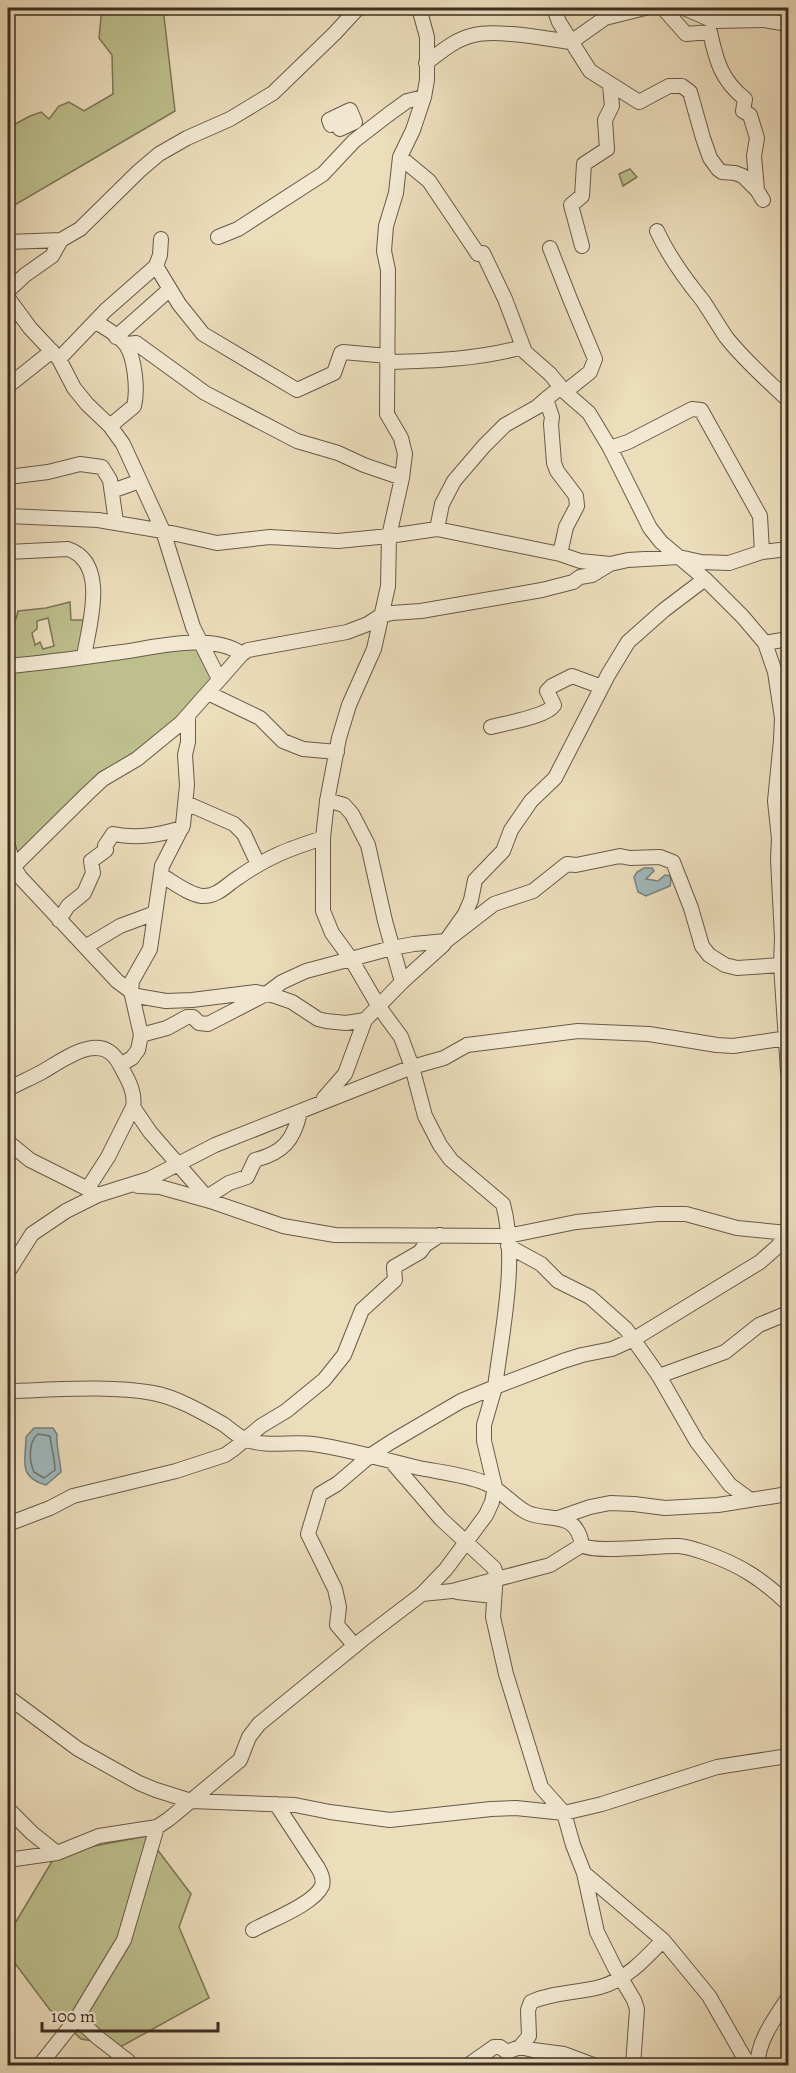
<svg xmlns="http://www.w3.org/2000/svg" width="796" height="2073" viewBox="0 0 796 2073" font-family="Alegreya,serif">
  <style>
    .green { fill: #bdbf8d; stroke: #7c7658; stroke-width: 1.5; fill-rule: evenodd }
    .water { fill: #9fb8bc; stroke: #77817f; stroke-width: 1.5 }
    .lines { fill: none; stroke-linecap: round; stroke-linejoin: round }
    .shore { stroke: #6d7370; stroke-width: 1.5 }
    .minor-casing { stroke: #675a49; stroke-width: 16 }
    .minor { stroke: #f3e9d3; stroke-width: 14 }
  </style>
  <rect width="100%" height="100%" fill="#ecddbb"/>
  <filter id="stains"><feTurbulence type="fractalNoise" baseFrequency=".00333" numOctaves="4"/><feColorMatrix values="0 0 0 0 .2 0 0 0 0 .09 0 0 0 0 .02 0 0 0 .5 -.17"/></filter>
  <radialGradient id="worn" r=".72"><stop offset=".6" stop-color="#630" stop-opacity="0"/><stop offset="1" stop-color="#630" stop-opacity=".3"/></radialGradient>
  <!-- green -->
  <path class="green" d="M 102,8 L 163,8 L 175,111 L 8,209 L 8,128 L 30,116 L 41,112 L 49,119 L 59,106 L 69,102 L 84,111 L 113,94 L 112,55 L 99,38 Z
    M 630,169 L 637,177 L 623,186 L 619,174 Z
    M 70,602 L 71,620 L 86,620 L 83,655 L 8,663 L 8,620 L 16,619 L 18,611 L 46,608 ZM 48,618 L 54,646 L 43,649 L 40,642 L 35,645 L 32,633 L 37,629 L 37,621 Z
    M 197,648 L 215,678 L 184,711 L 137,754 L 99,773 L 16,857 L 8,826 L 8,670 Z
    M 147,1836 L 191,1894 L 179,1927 L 209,1998 L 122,2046 L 81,2039 L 50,2010 L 8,1954 L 8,1935 L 57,1853 Z"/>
  <!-- water -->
  <path class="water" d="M 644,868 L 652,868 L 654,871 L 646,879 L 658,881 L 665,875 L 670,876 L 671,880 L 670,886 L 646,896 L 638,892 L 634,877 L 637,872 Z
    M 34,1428 L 53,1428 L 57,1434 C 56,1447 60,1458 61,1472 L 46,1485 C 17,1477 26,1460 26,1437 Z"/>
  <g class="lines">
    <!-- shore -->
    <path class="shore" d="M 38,1434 L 50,1436 C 51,1447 55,1458 55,1470 L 44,1478 L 34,1472 C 29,1461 28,1442 38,1434 Z"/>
    <!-- minor casing -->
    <g class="minor-casing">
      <path id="minor" d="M 419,8 L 427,37 L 427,80 L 424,97 L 413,130 L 400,157 L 396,193 L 386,226 L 384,251 L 388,270 L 387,414 L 401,438 L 405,454 L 402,478 L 389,536 L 437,529 L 560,554 L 580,561 L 610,564
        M 554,8 L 559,22 L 590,71 L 639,102 L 669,86 L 682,86 L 690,92 L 703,138 L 710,158 L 718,169 L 722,172 L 735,173 L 743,176 L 757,190 L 763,200
        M 663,8 L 686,34 L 710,32 C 716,60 721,80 745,99 L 743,111 L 750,115 L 757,138 L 754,156 L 757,190
        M 684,8 L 714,21 L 764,20 L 788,24
        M 426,63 C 441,52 455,39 474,35 C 496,29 548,39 571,42 L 605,18 L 645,8
        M 350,110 L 355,122 L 340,129 L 337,122 L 331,125 L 329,120 Z
        M 400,157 L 429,181 L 478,254
        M 657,231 C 669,257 685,279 703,301 C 711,313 718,325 726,337 C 744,360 767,380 788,400
        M 218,237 L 238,229 L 323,174 L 354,141 L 389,114 L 407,101 L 424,97
        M 8,242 L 61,240 L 80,229 L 139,171 L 159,154 L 187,138 L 230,119 L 273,93 L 335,33 L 358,8
        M 582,246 L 571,205 L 582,196 L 584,164 L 607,149 L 605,120 L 612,106 L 610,85
        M 550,248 L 570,299 L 595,359 L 590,372 L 565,392
        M 483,253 L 505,299 L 525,352 L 550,374 L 565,392 L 589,413 L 610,448 L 650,528 L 661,542 L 705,579 L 743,617 L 765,643 L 775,672 L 782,718 L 781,740 L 775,801 L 779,839 L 778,859 L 782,938 L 781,965 L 788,1071
        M 156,266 L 179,304 L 203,334 L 297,390 L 334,373 L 341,353 L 343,352 L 388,356
        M 8,291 L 25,275 L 52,256 L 61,240
        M 8,298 L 30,328 L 59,359 L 74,388 L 87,404 L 110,426 L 123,444 L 163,531 L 193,627 L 219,679
        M 96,322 C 105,328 119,335 126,345 C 135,358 138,391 134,406 L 110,426
        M 116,337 L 170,289
        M 126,344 L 136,343 L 205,393 L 297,441 L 338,453 L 364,465 L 402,478
        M 59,359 L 106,310 L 156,266 L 160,255 L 161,239
        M 389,362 C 434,361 479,359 523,347
        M 8,386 L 52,351
        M 610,448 L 628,442 L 692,409 L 701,410 L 760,516 L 762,552
        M 8,477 L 48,472 L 80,464 L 102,467 L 110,480 L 116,522
        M 112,491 L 140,481
        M 8,516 L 98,520 L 163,531 L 217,543 L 270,537 L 338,541 L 389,536 L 388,586 L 374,649 L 349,705 L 339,738 L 327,801 L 323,838 L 323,911 L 332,933 L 351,959 L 379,1007 L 401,1037 L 412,1067 L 425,1116 L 440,1145 L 451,1160 L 503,1204 C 518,1259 502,1331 495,1387 L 461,1401 L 391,1442 L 371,1455 L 337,1484 L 320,1494 L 308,1534 L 335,1589 L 339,1607 L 337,1625 L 355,1646
        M 437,529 L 442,504 L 454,481 L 484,446 L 505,425 L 537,407 L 546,399
        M 8,552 L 68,549 C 109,563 89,625 84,656
        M 560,554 L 566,527 L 577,506 L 576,496 L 557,471 L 554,463 L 551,424 L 552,417 L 546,399 L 561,387
        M 765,643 L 788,639
        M 8,666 C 43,663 79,658 114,653 C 150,649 210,631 242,654
        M 208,693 L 260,718 L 283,741 L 303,749 L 337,752
        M 491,727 C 506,723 546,717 554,705 L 547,691 L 552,686 L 572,676 L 602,687
        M 327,800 L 344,805 L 352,814 L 368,845 L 385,921 L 402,982
        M 186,803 L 234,824 L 244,834 L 258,864
        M 8,846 L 14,867 L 20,877 L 117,981 L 137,996 L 166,1001 L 192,1000 L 256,992 L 275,996 L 292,1002 L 318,1019 L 326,1021 L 346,1023 L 365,1020
        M 8,872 L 87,794 L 103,779 L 137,759 L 181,723 L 242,654 L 248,650 L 347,632 L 368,624 L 380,616 L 392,613 L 421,611 L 542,590 L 573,582 L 580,577 L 592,575 L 610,564 L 628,560 L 679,557 L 701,562 L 729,563 L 762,552 L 788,549
        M 161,875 C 173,882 188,894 202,896 C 218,897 227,884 239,877 C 269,856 289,849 323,838
        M 59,920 L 68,906 L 84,893 L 93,873 L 91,861 L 106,850 L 105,846 L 113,834 C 137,839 159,835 182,828
        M 85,947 L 120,926 L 155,913
        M 141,1035 L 167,1028 L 187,1017 L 193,1017 L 199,1023 L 208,1024 L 266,994 L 282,982 L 306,971 L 392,948 L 414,944 L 446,941 L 494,904 L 533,891 L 567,864 L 576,865 L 620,856 L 630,858 L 660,857 L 673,862 L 691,908 L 702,946 L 709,955 L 725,965 L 737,968 L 781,965
        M 8,1089 C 19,1083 31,1078 42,1072 C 65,1059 102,1029 120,1065
        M 324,1098 L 345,1074 L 365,1020 L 402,982 L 443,945 L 465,914 L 471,900 L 475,880 L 503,851 L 511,830 L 531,801 L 555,778 L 608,675 L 628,642 L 664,610 L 705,579
        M 133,1107 L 150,1132 L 210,1201
        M 8,1142 L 30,1160 L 94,1192
        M 138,1186 L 160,1187 L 210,1201 L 283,1226 L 335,1235 L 508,1236 L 576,1222 L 658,1214 L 686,1214 L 737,1228 L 788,1233
        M 88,1188 L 108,1157 L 133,1107 C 136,1092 127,1078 120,1065 L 132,1058 L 138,1050 L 141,1035 L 131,991 L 132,981 L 150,949 L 162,866 L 183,825 L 187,785 L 185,755 L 188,742 L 188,716
        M 207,1197 L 229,1183 L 247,1177 L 255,1160 C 283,1153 294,1140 300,1112
        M 508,1246 L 541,1264 L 558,1281 L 590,1297 L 626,1329 L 659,1376 L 697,1442 L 730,1485 L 749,1499
        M 8,1272 L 32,1234 L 66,1211 L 98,1195 L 149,1179 L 215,1145 L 412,1067 L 444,1058 L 467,1045 L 578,1031 L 649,1034 L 717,1045 L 733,1046 L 788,1038
        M 659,1376 L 725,1352 L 759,1325 L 788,1313
        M 8,1391 C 53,1390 108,1385 153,1393 C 176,1397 202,1412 223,1424 C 230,1429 237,1436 245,1439 C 266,1448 291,1441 313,1444 C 349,1449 384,1460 419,1468 C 439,1472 467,1475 485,1483 C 501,1489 511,1504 526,1512 C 546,1523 576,1508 582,1545 C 594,1554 660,1545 679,1546 C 689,1547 697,1550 706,1553 C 740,1565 762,1579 788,1604
        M 391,1461 L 441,1519 L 494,1568 L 496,1574 L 493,1617 L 506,1674 L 541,1787 L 564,1813 L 573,1845 L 584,1873 L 663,1940 L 709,1996 L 749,2066
        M 558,1518 L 590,1507 L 610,1503 L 634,1504 L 665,1508 L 718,1505 L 788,1494
        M 8,1524 L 50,1508 L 73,1496 L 176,1471 L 225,1455 L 235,1448 L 261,1426 L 286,1411 L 324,1380 L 344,1355 L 362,1310 L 395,1280 L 394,1267 L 420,1252 L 425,1245 L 440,1235
        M 457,1592 L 493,1596
        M 422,1594 L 452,1591 L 550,1565 L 582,1545
        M 8,1697 L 78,1749 L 139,1783 L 156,1790 L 191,1801 L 295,1805 L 330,1812 L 390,1820 L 491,1809 L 516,1808 L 564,1813 L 602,1804 L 717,1767 L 788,1756
        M 8,1809 L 32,1833 L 57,1853
        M 8,1860 L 57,1853 L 99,1836 L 157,1827 L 169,1819 L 240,1760 L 249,1737 L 259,1724 L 363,1639 L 422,1594 L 446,1569 L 486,1515 L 492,1502 L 495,1487 L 484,1441 L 484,1425 L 495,1387 L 563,1361 L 582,1355 L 612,1349 L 634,1339 L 760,1262 L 777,1247 L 788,1234
        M 584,1873 L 597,1932 L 615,1968 L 634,2000 L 637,2009 L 633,2066
        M 253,1930 C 271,1920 314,1904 322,1886 C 324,1879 321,1873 318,1868 L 276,1804
        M 77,2018 L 97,2037 L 128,2061 L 131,2066
        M 520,2047 L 533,2050 L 564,2054 L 596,2066
        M 39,2066 L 77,2018 L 124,1940 L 157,1827
        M 467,2066 L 494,2047 L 500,2047 L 507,2052 L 520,2047 L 529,2036 L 528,2010 L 531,2002 C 554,1992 577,1993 600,1987 C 626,1980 645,1959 663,1940
        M 757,2066 C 758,2040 775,2018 788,1998"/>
    </g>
    <!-- minor -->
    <use href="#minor" class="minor"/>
  </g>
  <!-- margin -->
  <rect width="796" height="2073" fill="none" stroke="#ecddbb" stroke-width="30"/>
  <rect x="9" y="9" width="778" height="2055" fill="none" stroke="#3b2e23" stroke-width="3"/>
  <rect x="15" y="15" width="766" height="2043" fill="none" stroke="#3b2e23" stroke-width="1.5"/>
  <!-- scale -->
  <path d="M42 2022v9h176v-9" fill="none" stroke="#3b2e23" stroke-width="3"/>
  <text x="51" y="2022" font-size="18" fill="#3b2e23" stroke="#f3e9d3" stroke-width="4.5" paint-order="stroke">100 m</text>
  <rect width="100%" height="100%" filter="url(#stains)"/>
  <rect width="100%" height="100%" fill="url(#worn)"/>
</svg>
